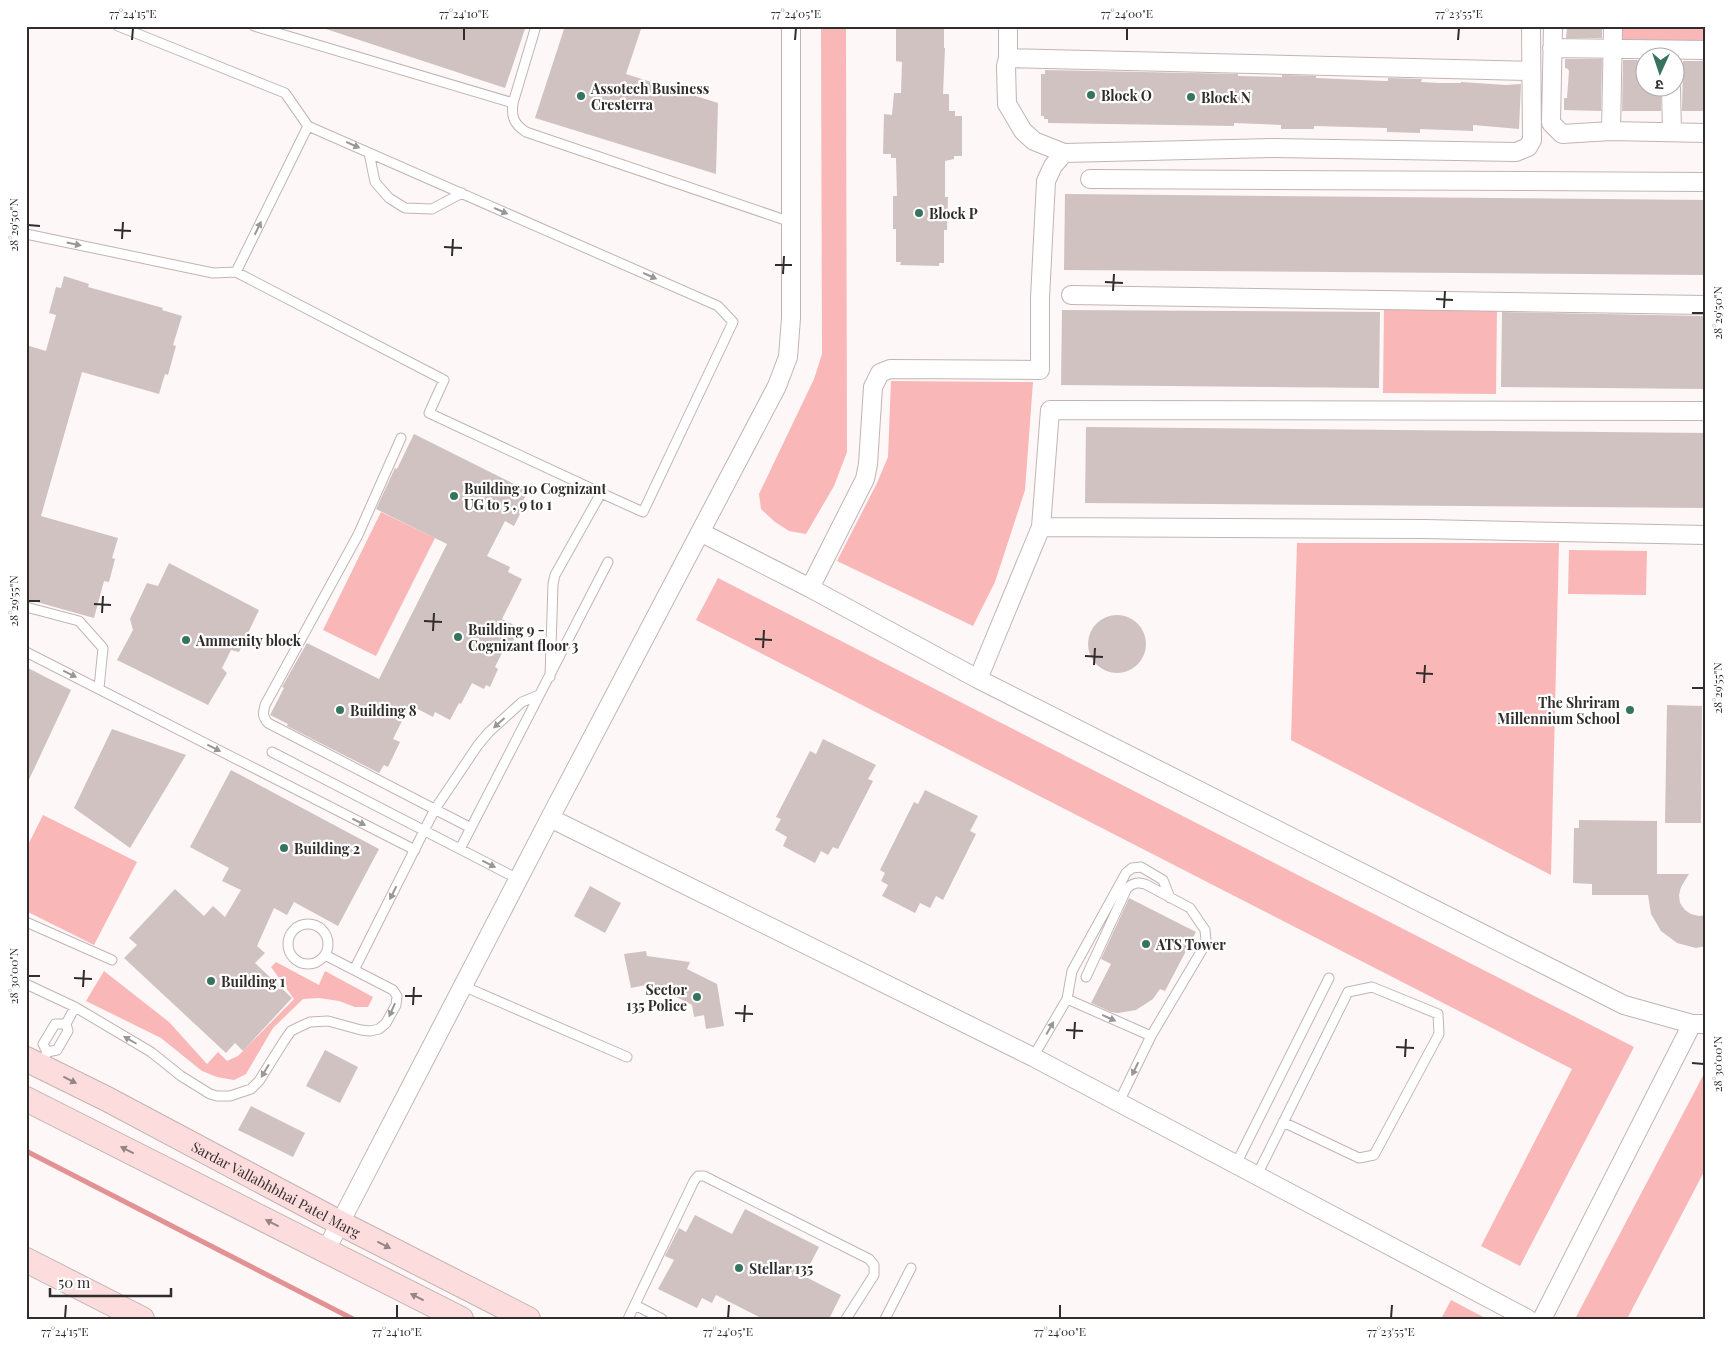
<svg xmlns="http://www.w3.org/2000/svg" width="1732" height="1345" viewBox="0 0 1732 1345" font-family="'Playfair Display','Noto Sans Devanagari',serif">
  <style>
    .green { fill: #fab7b7 }
    .lines { fill: none; stroke-linecap: round; stroke-linejoin: round }
    .stream { stroke: #e29293; stroke-width: 5 }
    .building { fill: #d0c2c1 }
    .lane-casing { stroke: #c2b4b4; stroke-width: 11 }
    .street-casing { stroke: #c2b4b4; stroke-width: 20 }
    .secondary-casing { stroke: #c2b4b4; stroke-width: 26 }
    .lane { stroke: #fff; stroke-width: 9 }
    .street { stroke: #fff; stroke-width: 18 }
    .secondary { stroke: #fcdcdc; stroke-width: 24 }
    .oneway { fill: #989696 }
    .oneway2 { fill: #978484 }
    .ticks { fill: none; stroke: #322d2d; stroke-width: 2 }
    .poi-dot { fill: #37745f; stroke: #fff; stroke-width: 2 }
    .labels { text-anchor: middle; dominant-baseline: central; stroke-width: 4.5; stroke-linejoin: round; paint-order: stroke }
    .poi-label { font-size: 14px; font-weight: bold; fill: #322d2d; stroke: #fff; text-anchor: start }
    .street-label { font-size: 14px; fill: #322d2d; stroke: #fff }
    .neatline { fill: none; stroke: #322d2d; stroke-width: 2 }
    .ticks-label { font-size: 12px; text-anchor: middle; fill: #322d2d }
  </style>
  <rect width="100%" height="100%" fill="#fdf7f7"/>
  <!-- green -->
  <path class="green" d="M 821,26 L 846,26 L 847,452 L 834,486 L 806,534 L 789,531 L 775,522 L 761,509 L 759,494 L 814,379 L 822,354 Z
    M 1621,26 L 1706,26 L 1706,42 L 1620,42 Z
    M 1384,308 L 1497,309 L 1496,394 L 1383,393 Z
    M 891,381 L 1033,382 L 1025,490 L 995,582 L 973,626 L 837,561 L 877,483 L 888,457 Z
    M 381,512 L 435,538 L 376,656 L 323,630 Z
    M 1297,543 L 1559,543 L 1551,875 L 1291,740 Z
    M 1569,550 L 1647,551 L 1646,595 L 1568,594 Z
    M 718,578 L 1634,1047 L 1520,1266 L 1481,1246 L 1572,1069 L 696,620 Z
    M 43,815 L 137,862 L 94,945 L 26,911 L 26,849 Z
    M 276,962 L 319,985 L 325,971 L 373,997 L 368,1007 L 355,1007 L 339,1001 L 319,998 L 303,999 L 273,1028 L 246,1074 L 234,1080 L 217,1077 L 202,1071 L 161,1038 L 86,1001 L 104,971 L 169,1022 L 207,1064 L 218,1052 L 227,1061 L 238,1056 L 294,999 L 271,967 Z
    M 1706,1070 L 1706,1168 L 1627,1319 L 1575,1319 Z
    M 1451,1300 L 1487,1319 L 1441,1319 Z"/>
  <g class="lines">
    <!-- stream -->
    <path class="stream" d="M 26,1151 L 353,1319"/>
  </g>
  <!-- building -->
  <path class="building" d="M 326,26 L 526,26 L 505,88 L 326,29 Z
    M 565,26 L 642,26 L 626,74 L 718,103 L 716,174 L 535,118 Z
    M 901,26 L 939,26 L 939,28 L 944,29 L 944,48 L 945,48 L 943,94 L 949,94 L 949,111 L 955,111 L 955,116 L 962,116 L 962,156 L 954,156 L 954,159 L 945,161 L 945,197 L 948,197 L 947,230 L 944,230 L 944,263 L 939,263 L 939,266 L 900,265 L 901,262 L 896,262 L 896,229 L 893,229 L 893,196 L 897,196 L 896,158 L 891,158 L 891,154 L 883,154 L 884,114 L 892,115 L 894,93 L 901,93 L 902,62 L 896,61 L 896,28 L 901,28 Z
    M 1573,26 L 1596,26 L 1596,28 L 1602,28 L 1602,38 L 1566,38 L 1567,28 L 1573,28 Z
    M 1565,59 L 1602,59 L 1601,111 L 1564,110 L 1564,98 L 1567,98 L 1569,71 L 1568,69 L 1565,68 Z
    M 1623,60 L 1644,60 L 1644,88 L 1655,88 L 1655,96 L 1661,96 L 1661,111 L 1622,111 Z
    M 1683,61 L 1706,61 L 1706,111 L 1682,111 Z
    M 1045,70 L 1238,74 L 1238,76 L 1282,77 L 1282,75 L 1316,76 L 1316,78 L 1383,81 L 1388,81 L 1388,78 L 1422,79 L 1421,82 L 1439,83 L 1461,83 L 1461,82 L 1506,85 L 1521,84 L 1519,129 L 1473,125 L 1473,131 L 1420,129 L 1420,133 L 1387,132 L 1387,128 L 1314,126 L 1314,129 L 1281,129 L 1281,125 L 1234,123 L 1234,126 L 1048,123 L 1048,119 L 1044,119 L 1044,116 L 1041,116 L 1041,74 L 1045,74 Z
    M 1065,194 L 1706,200 L 1706,275 L 1064,270 Z
    M 64,276 L 89,284 L 88,287 L 163,308 L 162,310 L 182,316 L 173,345 L 176,346 L 168,375 L 165,374 L 159,394 L 82,372 L 41,516 L 118,538 L 112,558 L 115,559 L 109,582 L 104,581 L 94,618 L 26,599 L 26,345 L 46,351 L 56,315 L 49,313 L 56,287 L 61,288 Z
    M 1062,310 L 1380,312 L 1379,388 L 1061,385 Z
    M 1502,312 L 1706,316 L 1706,389 L 1501,387 Z
    M 1086,427 L 1706,433 L 1706,508 L 1085,503 Z
    M 414,434 L 528,491 L 523,501 L 526,502 L 514,526 L 505,521 L 487,556 L 510,567 L 508,572 L 522,579 L 502,619 L 520,628 L 510,647 L 506,645 L 495,667 L 498,669 L 490,687 L 486,685 L 484,689 L 472,683 L 461,704 L 459,703 L 450,720 L 435,712 L 433,717 L 410,705 L 393,739 L 400,742 L 388,767 L 384,765 L 379,773 L 287,726 L 288,724 L 270,715 L 284,688 L 282,687 L 307,643 L 379,679 L 447,544 L 376,509 L 395,468 L 397,469 Z
    M 169,563 L 259,610 L 239,652 L 231,650 L 222,668 L 227,673 L 208,705 L 117,660 L 133,630 L 130,619 L 147,583 L 158,586 Z
    M1088 644a29 29 0 1 1 58 0a29 29 0 1 1-58 0Z
    M 26,667 L 71,690 L 26,786 Z
    M 1667,705 L 1702,706 L 1701,823 L 1665,823 Z
    M 112,729 L 186,755 L 130,848 L 74,808 Z
    M 823,739 L 876,765 L 868,779 L 873,781 L 838,849 L 833,847 L 828,855 L 821,851 L 815,863 L 783,846 L 787,837 L 775,830 L 781,819 L 776,817 L 810,751 L 816,754 Z
    M 231,770 L 379,849 L 338,926 L 294,902 L 287,915 L 274,908 L 257,946 L 265,953 L 255,963 L 292,998 L 243,1051 L 235,1043 L 226,1053 L 124,958 L 137,945 L 129,938 L 175,889 L 204,916 L 213,906 L 225,917 L 241,890 L 222,881 L 229,868 L 190,847 Z
    M 925,790 L 978,816 L 970,831 L 976,834 L 943,900 L 936,896 L 930,908 L 920,903 L 915,913 L 882,896 L 888,885 L 881,881 L 885,873 L 880,870 L 914,802 L 918,804 Z
    M 1579,820 L 1657,821 L 1657,874 L 1689,874 L 1681,887 L 1679,895 L 1680,903 L 1685,910 L 1691,914 L 1699,916 L 1706,915 L 1706,946 L 1696,948 L 1677,943 L 1661,931 L 1651,914 L 1648,895 L 1592,895 L 1592,884 L 1573,883 L 1574,828 L 1579,828 Z
    M 590,886 L 621,903 L 605,933 L 574,916 Z
    M 1129,898 L 1196,932 L 1165,991 L 1160,989 L 1153,999 L 1136,1010 L 1118,1013 L 1111,1012 L 1091,1003 L 1111,964 L 1101,959 Z
    M 646,951 L 647,956 L 690,962 L 687,969 L 717,984 L 724,1026 L 706,1029 L 704,1015 L 694,1017 L 692,1005 L 651,984 L 631,988 L 624,954 Z
    M 325,1050 L 358,1067 L 340,1103 L 306,1086 Z
    M 251,1106 L 305,1133 L 293,1157 L 238,1130 Z
    M 745,1209 L 819,1247 L 804,1276 L 841,1295 L 829,1319 L 763,1319 L 716,1295 L 712,1303 L 702,1298 L 697,1308 L 658,1289 L 674,1260 L 665,1256 L 679,1228 L 686,1232 L 695,1215 L 732,1234 Z"/>
  <g class="lines">
    <!-- lane casing -->
    <g class="lane-casing">
      <path id="lane" d="M 118,26 L 285,93 L 308,126
        M 254,26 L 513,103
        M 536,26 L 513,103 C 511,117 514,124 526,132 L 791,222
        M 369,153 L 375,182 L 389,198 L 405,208 L 432,209 L 462,193
        M 26,234 L 213,273 L 236,272 L 444,380 L 429,413 L 601,493
        M 236,272 L 308,126 L 718,306 L 733,322 L 643,512 L 601,493 L 555,575 L 553,584 L 550,677
        M 401,438 L 358,535 L 265,705 C 263,713 262,716 268,723 L 471,828
        M 26,607 L 79,621 L 103,648 L 99,688
        M 26,652 L 415,850
        M 272,752 L 518,879
        M 460,849 L 608,562
        M 26,922 L 112,960
        M288 944a20 20 0 1 1 40 0a20 20 0 1 1-40 0Z
        M 354,970 L 435,809 L 478,745 L 489,732 L 522,702 L 539,695
        M 1086,977 L 1127,888 C 1133,883 1137,882 1145,884 L 1190,908 L 1205,930 L 1206,940 L 1202,950 L 1151,1036 L 1119,1102
        M 26,984 L 75,1007 L 151,1052 L 181,1076 L 210,1094 L 217,1096 L 230,1096 L 251,1089 L 259,1081 L 284,1041 L 291,1031 L 299,1027 L 310,1022 L 328,1021 L 361,1030 L 370,1031 L 379,1029 L 386,1023 L 396,1005 L 397,996 L 393,990 L 325,955
        M 463,986 L 627,1057
        M 1067,999 L 1151,1036
        M 47,1052 L 57,1050 L 68,1031 L 66,1024
        M 1033,1057 L 1067,999 L 1072,971 L 1126,873 L 1132,868 L 1141,867 L 1163,880 L 1170,898
        M 41,1065 L 47,1052 L 43,1044 L 55,1024 L 66,1024 L 75,1007
        M 1236,1164 L 1329,978
        M 1257,1175 L 1348,992 L 1372,987 L 1438,1014 L 1439,1034 L 1374,1155 L 1359,1158 L 1283,1122
        M 635,1305 L 662,1319
        M 628,1319 L 694,1181 L 698,1176 L 704,1176 L 869,1259 L 874,1265 L 874,1275 L 846,1319
        M 885,1319 L 911,1268"/>
    </g>
    <!-- street casing -->
    <g class="street-casing">
      <path id="street" d="M 1008,26 L 1008,58 L 1006,66 L 1007,104 L 1023,131 L 1034,141 L 1064,153 L 1274,148 L 1516,152 L 1528,147 L 1532,140 L 1531,26
        M 1553,26 L 1551,123 L 1562,134 L 1611,131 L 1706,133
        M 1552,48 L 1706,50
        M 1008,58 L 1531,71
        M 1671,88 L 1672,132
        M 1611,131 L 1613,26
        M 1090,179 L 1706,182
        M 1071,295 L 1706,305
        M 1041,527 L 1424,529 L 1706,535
        M 700,532 L 810,588 L 978,679 L 1624,1005 L 1692,1024 L 1706,1024
        M 810,588 L 865,479 L 868,464 L 873,387 L 880,373 L 890,369 L 1040,370 L 1040,298 L 1046,181 L 1053,166 L 1064,153
        M 978,679 L 1041,527 L 1050,410 L 1706,411
        M 550,818 L 1033,1057 L 1528,1319
        M 326,1250 L 550,818 L 777,386 L 788,357 L 791,318 L 791,26
        M 1542,1319 L 1692,1024"/>
    </g>
    <!-- secondary casing -->
    <g class="secondary-casing">
      <g id="secondary">
        <path id="s1" d="M 26,1059 L 107,1099 L 340,1223 L 528,1319"/>
        <path d="M 26,1099 L 461,1319"/>
        <path d="M 26,1260 L 142,1319"/>
      </g>
    </g>
    <!-- lane -->
    <use href="#lane" class="lane"/>
    <!-- street -->
    <use href="#street" class="street"/>
    <!-- secondary -->
    <use href="#secondary" class="secondary"/>
  </g>
  <!-- one-way arrows -->
  <defs><path id="oneway-solid" d="M-6-.8H1V-3.2L6.5 0L1 3.2V.8H-6Z" transform="scale(1.25)"/></defs>
  <g class="oneway">
    <use href="#oneway-solid" transform="translate(353 145) rotate(24)"/>
    <use href="#oneway-solid" transform="translate(501 211) rotate(24)"/>
    <use href="#oneway-solid" transform="translate(258 228) rotate(-64)"/>
    <use href="#oneway-solid" transform="translate(74 244) rotate(12)"/>
    <use href="#oneway-solid" transform="translate(650 276) rotate(24)"/>
    <use href="#oneway-solid" transform="translate(70 674) rotate(26)"/>
    <use href="#oneway-solid" transform="translate(499 723) rotate(138)"/>
    <use href="#oneway-solid" transform="translate(214 748) rotate(27)"/>
    <use href="#oneway-solid" transform="translate(359 822) rotate(27)"/>
    <use href="#oneway-solid" transform="translate(489 864) rotate(27)"/>
    <use href="#oneway-solid" transform="translate(393 893) rotate(117)"/>
    <use href="#oneway-solid" transform="translate(392 1010) rotate(114)"/>
    <use href="#oneway-solid" transform="translate(1109 1018) rotate(24)"/>
    <use href="#oneway-solid" transform="translate(1050 1028) rotate(-60)"/>
    <use href="#oneway-solid" transform="translate(130 1040) rotate(-150)"/>
    <use href="#oneway-solid" transform="translate(1135 1069) rotate(116)"/>
    <use href="#oneway-solid" transform="translate(265 1071) rotate(121)"/>
  </g>
  <g class="oneway2">
    <use href="#oneway-solid" transform="translate(70 1080) rotate(27)"/>
    <use href="#oneway-solid" transform="translate(127 1150) rotate(-153)"/>
    <use href="#oneway-solid" transform="translate(272 1223) rotate(-153)"/>
    <use href="#oneway-solid" transform="translate(384 1245) rotate(27)"/>
    <use href="#oneway-solid" transform="translate(417 1297) rotate(-153)"/>
  </g>
  <!-- ticks -->
  <path class="ticks" d="M 132,40 L 133,28M 464,40 L 464,28M 795,40 L 796,28M 1127,40 L 1127,28M 1458,40 L 1459,28M 28,225 L 40,226M 114,230 L 131,231M 122,239 L 123,222M 444,247 L 462,248M 452,256 L 453,239M 775,265 L 792,265M 783,274 L 784,256M 1105,282 L 1123,283M 1113,291 L 1114,274M 1436,299 L 1453,300M 1444,308 L 1445,291M 1692,313 L 1704,313M 28,601 L 40,601M 94,604 L 111,605M 102,613 L 103,596M 424,621 L 442,622M 433,631 L 434,613M 755,639 L 772,640M 763,648 L 764,630M 1085,656 L 1103,657M 1094,665 L 1095,648M 1416,673 L 1433,674M 1424,683 L 1425,665M 1692,688 L 1704,688M 28,976 L 40,976M 74,978 L 92,979M 83,987 L 84,970M 405,996 L 422,996M 413,1005 L 414,987M 735,1013 L 753,1014M 744,1022 L 745,1005M 1066,1030 L 1083,1031M 1074,1039 L 1075,1022M 1396,1047 L 1414,1048M 1405,1057 L 1406,1039M 1692,1063 L 1704,1064M 65,1318 L 66,1305M 397,1318 L 397,1305M 728,1318 L 729,1305M 1060,1318 L 1060,1305M 1391,1318 L 1392,1305"/>
  <!-- markers -->
  <g class="poi-dot">
    <circle cx="1091" cy="95" r="5"/>
    <circle cx="581" cy="96" r="5"/>
    <circle cx="1191" cy="97" r="5"/>
    <circle cx="919" cy="213" r="5"/>
    <circle cx="454" cy="496" r="5"/>
    <circle cx="458" cy="637" r="5"/>
    <circle cx="186" cy="640" r="5"/>
    <circle cx="340" cy="710" r="5"/>
    <circle cx="1630" cy="710" r="5"/>
    <circle cx="284" cy="848" r="5"/>
    <circle cx="1146" cy="944" r="5"/>
    <circle cx="211" cy="981" r="5"/>
    <circle cx="697" cy="997" r="5"/>
    <circle cx="739" cy="1268" r="5"/>
  </g>
  <g class="labels">
    <!-- poi labels -->
    <g class="poi-label">
      <text x="591" y="88">Assotech Business<tspan x="591" dy="16">Cresterra</tspan></text>
      <text x="1101" y="95">Block O</text>
      <text x="1201" y="97">Block N</text>
      <text x="929" y="213">Block P</text>
      <text x="464" y="488">Building 10 Cognizant<tspan x="464" dy="16">UG to 5 , 9 to 1</tspan></text>
      <text x="468" y="629">Building 9 -<tspan x="468" dy="16">Cognizant floor 3</tspan></text>
      <text x="196" y="640">Ammenity block</text>
      <text x="1620" y="702" text-anchor="end">The Shriram<tspan x="1620" dy="16">Millennium School</tspan></text>
      <text x="350" y="710">Building 8</text>
      <text x="294" y="848">Building 2</text>
      <text x="1156" y="944">ATS Tower</text>
      <text x="221" y="981">Building 1</text>
      <text x="687" y="989" text-anchor="end">Sector<tspan x="687" dy="16">135 Police</tspan></text>
      <text x="749" y="1268">Stellar 135</text>
    </g>
    <!-- street labels -->
    <g class="street-label">
      <text stroke="none"><textPath href="#s1" startOffset="282">Sardar Vallabhbhai Patel Marg</textPath></text>
    </g>
  </g>
  <!-- border -->
  <rect width="1732" height="1345" fill="none" stroke="#ffffff" stroke-width="55"/>
  <!-- north arrow -->
  <g transform="translate(1660 72) rotate(183)"><circle r="24" fill="#ffffff" stroke="#adabab"/>
  <path d="M0-4L9 19L0 12L-9 19Z" fill="#37745f"/>
  <text y="-8" font-size="14" font-weight="bold" text-anchor="middle" fill="#322d2d">उ</text>
  </g>
  <!-- scale -->
  <path d="M50 1288v8h121v-8" fill="none" stroke="#322d2d" stroke-width="2.5"/>
  <text x="58" y="1288" font-size="15" fill="#322d2d" stroke="#ffffff" stroke-width="4" paint-order="stroke">50 m</text>
  <rect x="28" y="28" width="1676" height="1290" class="neatline"/>
  <g class="ticks-label">
    <text x="133" y="18">77°24'15"E</text>
    <text x="464" y="18">77°24'10"E</text>
    <text x="796" y="18">77°24'05"E</text>
    <text x="1127" y="18">77°24'00"E</text>
    <text x="1459" y="18">77°23'55"E</text>
    <text transform="translate(14 225) rotate(-90)" y="4">28°29'50"N</text>
    <text transform="translate(1718 313) rotate(-90)" y="4">28°29'50"N</text>
    <text transform="translate(14 601) rotate(-90)" y="4">28°29'55"N</text>
    <text transform="translate(1718 688) rotate(-90)" y="4">28°29'55"N</text>
    <text transform="translate(14 976) rotate(-90)" y="4">28°30'00"N</text>
    <text transform="translate(1718 1064) rotate(-90)" y="4">28°30'00"N</text>
    <text x="65" y="1336">77°24'15"E</text>
    <text x="397" y="1336">77°24'10"E</text>
    <text x="728" y="1336">77°24'05"E</text>
    <text x="1060" y="1336">77°24'00"E</text>
    <text x="1391" y="1336">77°23'55"E</text>
  </g>
</svg>
